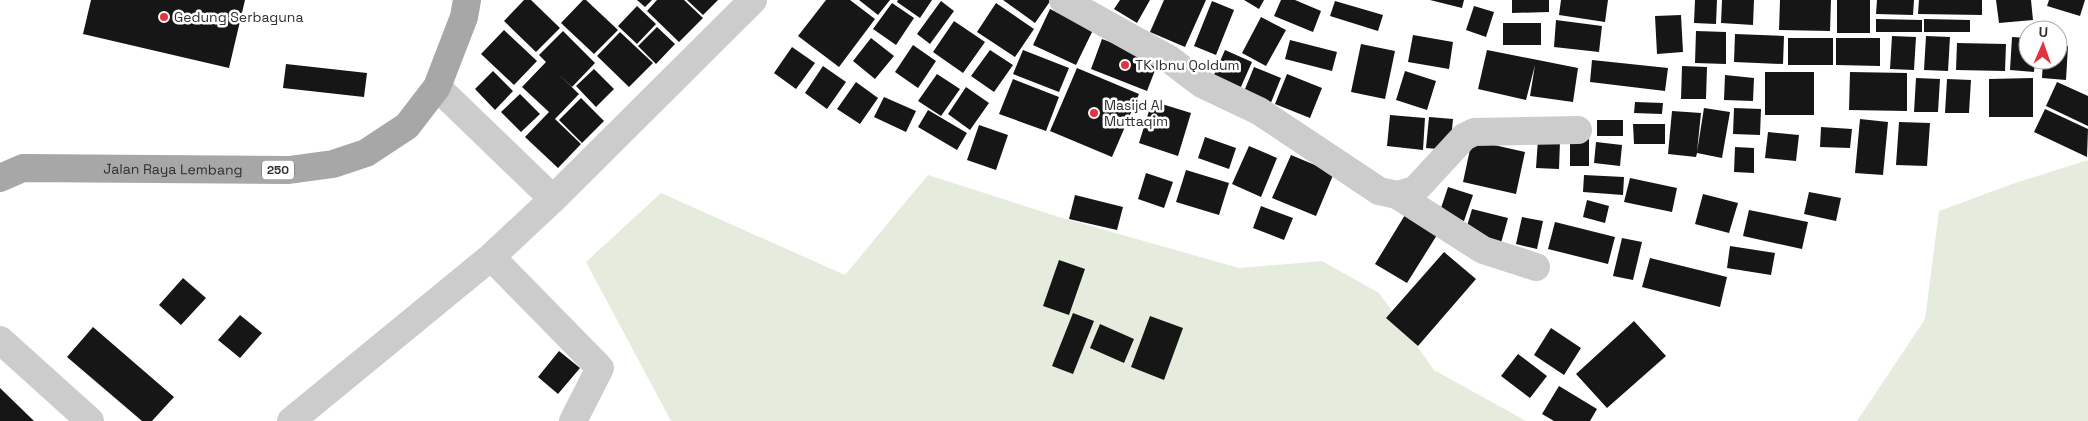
<svg xmlns="http://www.w3.org/2000/svg" width="2088" height="421" viewBox="0 0 2088 421" font-family="'Space Grotesk',sans-serif">
  <style>
    .green { fill: #e5ecdd }
    .building { fill: #161616 }
    .lines { fill: none; stroke-linecap: round; stroke-linejoin: round }
    .minor { stroke: #ccc; stroke-width: 28 }
    .major { stroke: #a7a7a7; stroke-width: 28 }
    .poi-dot { fill: #e2343f; stroke: #fff; stroke-width: 2 }
    .labels { text-anchor: middle; dominant-baseline: central; stroke-width: 5; stroke-linejoin: round; paint-order: stroke }
    .shield { fill: #fff; stroke: #6d6d6d; stroke-width: 1 }
    .shield-label { font-size: 12px; font-weight: bold; fill: #2f2f2f }
    .poi-label { font-size: 14px; fill: #2f2f2f; stroke: #fff; text-anchor: start }
    .street-label { font-size: 14px; fill: #2f2f2f; stroke: #fff }
  </style>
  <rect width="100%" height="100%" fill="#fff"/>
  <!-- green -->
  <path class="green" d="M 2088,160 L 2088,421 L 1857,421 L 1925,319 L 1939,211 L 2015,183 Z
    M 928,175 L 1059,217 L 1239,268 L 1322,261 L 1379,293 L 1434,370 L 1526,421 L 671,421 L 586,262 L 661,193 L 845,275 Z"/>
  <!-- building -->
  <path class="building" d="M 91,0 L 245,0 L 229,68 L 83,34 Z
    M 524,0 L 531,0 L 560,28 L 536,52 L 504,21 Z
    M 583,0 L 586,0 L 618,30 L 594,54 L 561,23 Z
    M 637,0 L 652,0 L 645,7 Z
    M 657,0 L 684,0 L 703,18 L 679,42 L 647,11 Z
    M 687,0 L 718,0 L 703,15 Z
    M 826,0 L 850,0 L 875,19 L 839,67 L 798,36 Z
    M 859,0 L 890,0 L 878,15 Z
    M 898,0 L 932,0 L 920,18 L 897,2 Z
    M 1003,0 L 1051,0 L 1035,23 Z
    M 1120,0 L 1150,0 L 1137,23 L 1114,9 Z
    M 1164,0 L 1206,0 L 1185,47 L 1150,32 Z
    M 1244,0 L 1264,0 L 1259,9 Z
    M 1281,0 L 1295,0 L 1321,11 L 1313,32 L 1274,16 Z
    M 1430,0 L 1464,0 L 1462,8 Z
    M 1512,0 L 1549,0 L 1549,12 L 1512,13 Z
    M 1561,0 L 1608,0 L 1605,22 L 1559,15 Z
    M 1695,0 L 1717,0 L 1716,24 L 1694,23 Z
    M 1722,0 L 1754,0 L 1753,25 L 1721,23 Z
    M 1780,0 L 1831,0 L 1830,31 L 1779,30 Z
    M 1837,0 L 1870,0 L 1870,33 L 1837,33 Z
    M 1877,0 L 1914,0 L 1913,15 L 1876,14 Z
    M 1919,0 L 1982,0 L 1982,15 L 1918,14 Z
    M 1996,0 L 2031,0 L 2033,20 L 1999,23 Z
    M 2049,0 L 2085,0 L 2080,16 L 2047,6 Z
    M 941,1 L 954,11 L 930,44 L 917,34 Z
    M 1212,1 L 1234,10 L 1216,55 L 1194,46 Z
    M 1335,1 L 1383,15 L 1378,31 L 1330,16 Z
    M 892,3 L 914,18 L 896,45 L 873,29 Z
    M 996,3 L 1034,29 L 1015,57 L 977,32 Z
    M 637,6 L 656,24 L 637,44 L 618,26 Z
    M 1474,6 L 1494,12 L 1486,37 L 1466,30 Z
    M 1050,9 L 1093,30 L 1076,65 L 1033,45 Z
    M 1681,15 L 1683,52 L 1657,54 L 1655,16 Z
    M 1261,17 L 1286,30 L 1266,66 L 1242,53 Z
    M 1876,19 L 1922,20 L 1922,32 L 1876,32 Z
    M 1924,19 L 1970,20 L 1970,32 L 1924,32 Z
    M 1556,20 L 1602,26 L 1599,52 L 1554,47 Z
    M 954,21 L 985,42 L 963,73 L 933,52 Z
    M 1503,23 L 1541,23 L 1541,45 L 1503,45 Z
    M 657,27 L 675,44 L 656,64 L 638,46 Z
    M 504,30 L 537,61 L 514,85 L 481,54 Z
    M 563,31 L 595,63 L 572,87 L 555,71 L 579,94 L 555,119 L 581,144 L 558,168 L 525,137 L 549,112 L 522,87 L 546,62 L 539,55 Z
    M 1696,31 L 1726,32 L 1726,64 L 1695,63 Z
    M 620,32 L 653,63 L 629,87 L 597,56 Z
    M 1735,34 L 1784,36 L 1783,64 L 1734,62 Z
    M 1413,35 L 1453,42 L 1449,69 L 1408,62 Z
    M 1892,36 L 1916,37 L 1914,70 L 1890,69 Z
    M 1926,36 L 1950,37 L 1948,71 L 1924,70 Z
    M 2012,37 L 2028,38 L 2028,60 L 2035,60 L 2034,72 L 2010,70 Z
    M 871,38 L 894,56 L 875,79 L 853,61 Z
    M 1788,38 L 1833,38 L 1833,65 L 1788,65 Z
    M 1836,38 L 1880,38 L 1880,66 L 1836,65 Z
    M 1102,39 L 1159,60 L 1147,91 L 1091,69 Z
    M 1290,40 L 1337,52 L 1332,71 L 1285,59 Z
    M 1957,43 L 2006,44 L 2005,71 L 1956,70 Z
    M 1361,44 L 1395,51 L 1385,99 L 1351,92 Z
    M 913,45 L 936,61 L 918,88 L 895,72 Z
    M 2058,46 L 2068,46 L 2066,80 L 2042,78 L 2043,60 L 2058,60 Z
    M 792,47 L 815,63 L 796,89 L 774,73 Z
    M 990,50 L 1013,65 L 994,92 L 971,76 Z
    M 1023,50 L 1069,68 L 1059,92 L 1013,74 Z
    M 1225,50 L 1252,62 L 1240,89 L 1213,77 Z
    M 1487,50 L 1578,68 L 1573,102 L 1530,96 L 1535,65 L 1526,100 L 1478,89 Z
    M 1592,60 L 1668,68 L 1665,91 L 1590,82 Z
    M 286,64 L 367,73 L 364,97 L 283,88 Z
    M 823,66 L 846,82 L 827,109 L 805,93 Z
    M 1682,66 L 1707,67 L 1706,99 L 1681,99 Z
    M 1254,67 L 1281,78 L 1270,105 L 1243,94 Z
    M 1077,68 L 1139,94 L 1112,157 L 1050,131 Z
    M 594,69 L 614,89 L 596,107 L 576,86 Z
    M 493,71 L 513,91 L 495,110 L 475,89 Z
    M 1405,71 L 1436,81 L 1427,110 L 1396,100 Z
    M 1765,72 L 1814,72 L 1814,115 L 1765,115 Z
    M 1850,72 L 1907,73 L 1907,111 L 1849,110 Z
    M 937,74 L 960,89 L 941,116 L 918,101 Z
    M 1287,74 L 1322,88 L 1310,118 L 1275,104 Z
    M 1725,75 L 1754,78 L 1753,101 L 1724,100 Z
    M 1916,78 L 1940,79 L 1938,112 L 1914,112 Z
    M 2033,78 L 2033,117 L 1989,117 L 1989,79 Z
    M 1013,79 L 1059,97 L 1046,131 L 999,114 Z
    M 1947,79 L 1971,80 L 1969,113 L 1945,113 Z
    M 856,82 L 878,98 L 860,124 L 837,109 Z
    M 2057,82 L 2088,96 L 2088,126 L 2046,106 Z
    M 966,87 L 989,103 L 970,130 L 948,114 Z
    M 520,94 L 540,114 L 521,132 L 501,112 Z
    M 884,97 L 916,111 L 906,132 L 874,117 Z
    M 581,98 L 604,121 L 582,143 L 559,120 Z
    M 1152,101 L 1191,113 L 1178,156 L 1139,143 Z
    M 1635,102 L 1663,103 L 1662,114 L 1634,113 Z
    M 1704,108 L 1730,112 L 1722,158 L 1697,153 L 1696,157 L 1668,154 L 1672,111 L 1701,113 L 1697,152 Z
    M 1734,108 L 1761,109 L 1760,135 L 1733,134 Z
    M 2045,109 L 2088,129 L 2087,157 L 2034,132 Z
    M 928,110 L 967,133 L 957,150 L 918,127 Z
    M 1390,115 L 1425,118 L 1423,150 L 1387,146 Z
    M 1429,117 L 1453,119 L 1450,150 L 1426,148 Z
    M 1860,119 L 1888,122 L 1883,175 L 1855,173 Z
    M 1597,120 L 1623,120 L 1623,136 L 1597,136 Z
    M 1899,122 L 1930,123 L 1927,166 L 1896,165 Z
    M 1633,124 L 1665,124 L 1665,144 L 1634,144 Z
    M 979,125 L 1008,135 L 996,170 L 967,160 Z
    M 1821,127 L 1852,129 L 1850,148 L 1820,147 Z
    M 1768,132 L 1799,135 L 1796,161 L 1765,158 Z
    M 1570,136 L 1589,136 L 1589,166 L 1570,166 Z
    M 1205,137 L 1236,148 L 1229,169 L 1198,158 Z
    M 1538,139 L 1560,141 L 1559,169 L 1536,168 Z
    M 1472,140 L 1525,152 L 1516,194 L 1463,182 Z
    M 1596,142 L 1622,145 L 1620,166 L 1594,163 Z
    M 1249,146 L 1277,158 L 1261,197 L 1232,184 Z
    M 1735,147 L 1754,148 L 1754,173 L 1734,172 Z
    M 1291,155 L 1334,173 L 1316,216 L 1272,198 Z
    M 1186,170 L 1229,183 L 1219,215 L 1176,202 Z
    M 1146,173 L 1173,182 L 1164,208 L 1138,199 Z
    M 1584,175 L 1624,177 L 1623,195 L 1583,192 Z
    M 1630,178 L 1677,188 L 1672,212 L 1624,202 Z
    M 1448,187 L 1473,195 L 1464,221 L 1439,214 Z
    M 1809,192 L 1841,198 L 1836,221 L 1804,214 Z
    M 1703,194 L 1738,203 L 1729,233 L 1695,224 Z
    M 1075,195 L 1123,207 L 1117,230 L 1069,219 Z
    M 1587,200 L 1609,206 L 1605,223 L 1583,217 Z
    M 1261,206 L 1293,218 L 1284,240 L 1253,228 Z
    M 1472,209 L 1508,218 L 1501,243 L 1465,233 Z
    M 1749,210 L 1808,222 L 1802,249 L 1743,236 Z
    M 1405,215 L 1437,235 L 1407,283 L 1375,264 Z
    M 1522,217 L 1543,221 L 1537,249 L 1516,244 Z
    M 1555,222 L 1615,237 L 1608,264 L 1548,249 Z
    M 1622,238 L 1642,242 L 1633,280 L 1613,276 Z
    M 1730,246 L 1775,253 L 1771,275 L 1727,268 Z
    M 1444,252 L 1476,279 L 1418,346 L 1386,318 Z
    M 1650,258 L 1727,277 L 1720,307 L 1642,287 Z
    M 1059,260 L 1085,269 L 1069,315 L 1043,306 Z
    M 183,278 L 206,298 L 181,325 L 159,305 Z
    M 1073,313 L 1094,321 L 1073,374 L 1052,366 Z
    M 240,315 L 262,333 L 240,358 L 218,340 Z
    M 1150,316 L 1183,328 L 1164,380 L 1131,367 Z
    M 1634,321 L 1666,356 L 1607,408 L 1576,374 Z
    M 1100,324 L 1134,339 L 1124,363 L 1090,348 Z
    M 93,327 L 174,397 L 152,421 L 142,421 L 67,357 Z
    M 1551,328 L 1581,348 L 1564,375 L 1534,355 Z
    M 559,351 L 580,368 L 558,394 L 538,377 Z
    M 1518,354 L 1547,376 L 1530,398 L 1501,376 Z
    M 1559,386 L 1597,409 L 1590,421 L 1554,421 L 1542,414 Z
    M 0,388 L 34,421 L 0,421 Z"/>
  <g class="lines">
    <!-- minor -->
    <path class="minor" d="M 1063,0 L 1169,59 L 1202,84 L 1259,111 L 1379,191 L 1397,195 L 1415,190 L 1464,137 L 1474,132 L 1578,130
      M 437,87 L 553,199
      M 1397,195 L 1483,250 L 1536,267
      M 491,257 L 600,368 L 573,421
      M 0,340 L 90,421
      M 291,421 L 491,257 L 553,199 L 753,0"/>
    <!-- major -->
    <path class="major" id="s1" d="M 0,178 L 23,168 L 289,170 L 333,164 L 366,153 L 407,126 L 437,87 L 464,17 L 467,0"/>
  </g>
  <!-- markers -->
  <g class="poi-dot">
    <circle cx="164" cy="17" r="5"/>
    <circle cx="1125" cy="65" r="5"/>
    <circle cx="1094" cy="113" r="5"/>
  </g>
  <g class="labels">
    <!-- shield labels -->
    <rect class="shield" x="262" y="160.5" width="32" height="19" rx="4"/>
    <g class="shield-label">
      <text x="278" y="170">250</text>
    </g>
    <!-- poi labels -->
    <g class="poi-label">
      <text x="174" y="17">Gedung Serbaguna</text>
      <text x="1135" y="65">TK Ibnu Qoldum</text>
      <text x="1104" y="105">Masijd Al<tspan x="1104" dy="16">Muttaqim</tspan></text>
    </g>
    <!-- street labels -->
    <g class="street-label">
      <text stroke="none"><textPath href="#s1" startOffset="175">Jalan Raya Lembang</textPath></text>
    </g>
  </g>
  <!-- north arrow -->
  <g transform="translate(2043 45) rotate(2)"><circle r="24" fill="#ffffff" stroke="#acacac"/>
  <path d="M0-4L9 19L0 12L-9 19Z" fill="#e2343f"/>
  <text y="-8" font-size="14" font-weight="bold" text-anchor="middle" fill="#2f2f2f">U</text>
  </g>
</svg>
